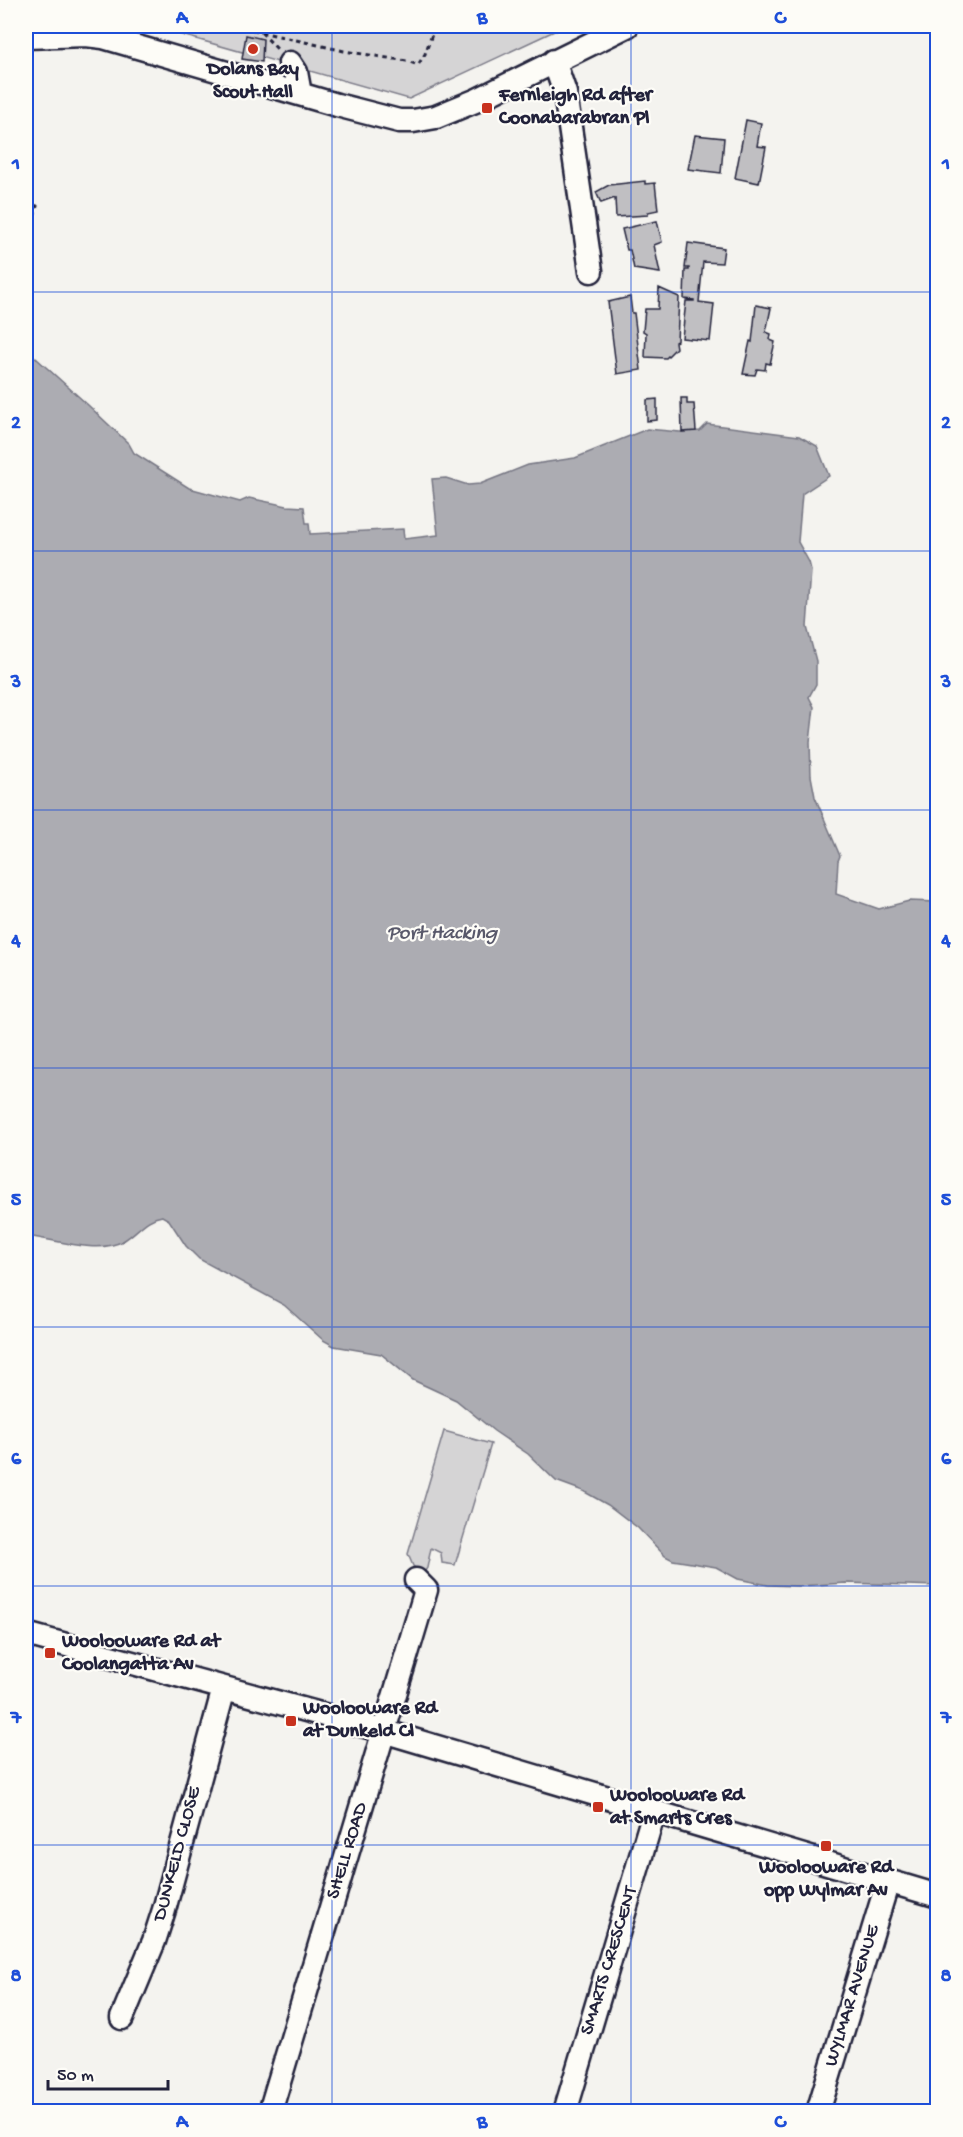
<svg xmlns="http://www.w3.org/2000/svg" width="963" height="2137" viewBox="0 0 963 2137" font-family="'Gochi Hand',sans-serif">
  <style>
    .green { fill: #d5d4d5; stroke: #7c7b88; stroke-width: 1.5 }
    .water { fill: #acacb2; stroke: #757582; stroke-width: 1.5 }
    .building { fill: #c0bfc2; stroke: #22223b; stroke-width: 1.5 }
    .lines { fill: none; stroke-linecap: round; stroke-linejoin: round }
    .minor-casing { stroke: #22223b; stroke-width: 27 }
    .path { stroke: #22223b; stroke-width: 3; stroke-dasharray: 4.5 4.5; stroke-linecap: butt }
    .minor { stroke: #fdfcf7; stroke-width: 22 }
    .grid { fill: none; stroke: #1d4ed8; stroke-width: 1.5; stroke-opacity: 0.55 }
    .poi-dot { fill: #c8321e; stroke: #fdfcf7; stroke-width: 2 }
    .labels { text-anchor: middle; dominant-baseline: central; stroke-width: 4.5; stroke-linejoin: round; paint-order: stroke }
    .poi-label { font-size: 20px; font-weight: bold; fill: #22223b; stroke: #fdfcf7; text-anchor: start }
    .street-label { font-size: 20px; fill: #22223b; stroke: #fdfcf7 }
    .water-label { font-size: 21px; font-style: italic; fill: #59596b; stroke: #fdfcf7 }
    .neatline { fill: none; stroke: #1d4ed8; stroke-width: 2 }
    .grid-label { font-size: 20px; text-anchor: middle; font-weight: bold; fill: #1d4ed8 }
  </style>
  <rect width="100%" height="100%" fill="#f4f3ef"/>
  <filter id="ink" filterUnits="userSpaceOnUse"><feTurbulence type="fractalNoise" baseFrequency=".0167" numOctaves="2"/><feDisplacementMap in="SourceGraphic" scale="12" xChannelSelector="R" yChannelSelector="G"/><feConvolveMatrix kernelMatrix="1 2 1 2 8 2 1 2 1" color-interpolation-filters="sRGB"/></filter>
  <g filter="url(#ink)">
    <!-- green -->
    <path class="green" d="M 150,26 L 565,26 L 409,99 Z
      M 444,1431 L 491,1444 L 455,1565 L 442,1563 L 441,1553 L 431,1548 L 427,1568 L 423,1574 L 413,1566 L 408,1554 Z"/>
    <!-- water -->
    <path class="water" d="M 26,349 L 88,405 L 129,444 L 134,453 L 189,488 L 240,502 L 249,498 L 287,506 L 304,507 L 306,523 L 309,523 L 310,534 L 403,529 L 404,539 L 438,535 L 432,479 L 446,478 L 468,485 L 480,484 L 528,465 L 575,458 L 647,429 L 680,432 L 700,431 L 707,424 L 799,436 L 817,446 L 829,476 L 802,494 L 798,542 L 809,562 L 811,570 L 807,627 L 816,661 L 816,684 L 809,697 L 814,707 L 810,742 L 811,776 L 815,797 L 840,856 L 838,861 L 836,894 L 879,909 L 909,901 L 937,902 L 937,1586 L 846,1583 L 798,1586 L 768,1585 L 738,1579 L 716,1567 L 673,1560 L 665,1556 L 638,1528 L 608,1505 L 583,1491 L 556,1481 L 528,1454 L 494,1431 L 456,1400 L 413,1380 L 381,1354 L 334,1346 L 323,1340 L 284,1305 L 199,1259 L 186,1246 L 169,1220 L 162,1216 C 146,1218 137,1233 123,1241 C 98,1255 53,1239 26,1236 Z"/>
    <!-- building -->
    <path class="building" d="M 246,35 L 263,39 L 262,62 L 242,59 Z
      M 746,120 L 761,123 L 757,146 L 766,147 L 759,183 L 735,178 Z
      M 695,135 L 724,138 L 721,173 L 688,169 Z
      M 645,181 L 645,184 L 655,183 L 658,210 L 648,212 L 648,215 L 616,217 L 615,198 L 601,203 L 596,192 L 609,185 Z
      M 657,221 L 662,242 L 654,245 L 660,273 L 634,269 L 630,250 L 627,250 L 622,229 Z
      M 688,243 L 724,248 L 722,263 L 703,262 L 699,302 L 714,304 L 710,341 L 682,338 L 686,301 L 694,301 L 694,300 L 684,299 L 685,270 L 689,270 L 689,268 L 685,268 Z
      M 659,288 L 679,297 L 677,341 L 675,342 L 676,348 L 666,358 L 645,357 L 646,333 L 643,331 L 645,309 L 658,309 Z
      M 630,297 L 632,313 L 634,313 L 641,370 L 617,374 L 608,302 Z
      M 756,305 L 771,308 L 766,332 L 771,334 L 770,340 L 775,342 L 770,364 L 766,363 L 765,370 L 757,369 L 755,375 L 743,374 L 750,341 L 752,342 Z
      M 681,398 L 687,398 L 687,404 L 694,404 L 696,431 L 682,432 Z
      M 657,399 L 657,420 L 647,421 L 647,400 Z"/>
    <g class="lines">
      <!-- minor casing -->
      <g class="minor-casing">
        <path id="minor" d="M 26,37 L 86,35 L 103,37 L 337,105 L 399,121 L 413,121 L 436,117 L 475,101 L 627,26
          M 554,61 L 565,93 L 591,271
          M 290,63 L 296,72 L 300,94
          M 26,1634 L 383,1731 L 938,1896
          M 122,2018 L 154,1941 L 164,1910 L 224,1688
          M 270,2112 L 426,1590 L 416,1580
          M 565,2112 L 654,1812
          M 818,2112 L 888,1881"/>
      </g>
      <!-- path -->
      <path class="path" d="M 246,26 L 246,28 L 261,32 L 279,51
        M 261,32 L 344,51 L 407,61 L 418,65 L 425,54 L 435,26
        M 26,203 L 37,206 L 26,247"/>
      <!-- minor -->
      <use href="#minor" class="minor"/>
    </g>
  </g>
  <!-- grid -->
  <path class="grid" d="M 332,26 L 332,2112M 631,26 L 631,2112M 26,292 L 938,292M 26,551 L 938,551M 26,810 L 938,810M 26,1068 L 938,1068M 26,1327 L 938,1327M 26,1586 L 938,1586M 26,1845 L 938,1845"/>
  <!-- markers -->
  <g class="poi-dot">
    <circle cx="253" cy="49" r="6"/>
    <rect x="481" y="102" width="12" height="12" rx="3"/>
    <rect x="44" y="1647" width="12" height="12" rx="3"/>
    <rect x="285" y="1715" width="12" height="12" rx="3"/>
    <rect x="592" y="1801" width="12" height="12" rx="3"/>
    <rect x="820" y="1840" width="12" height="12" rx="3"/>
  </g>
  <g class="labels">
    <!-- poi labels -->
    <g class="poi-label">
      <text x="253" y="70" text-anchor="middle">Dolans Bay<tspan x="253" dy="23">Scout Hall</tspan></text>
      <text x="499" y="96">Fernleigh Rd after<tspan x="499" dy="23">Coonabarabran Pl</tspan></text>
      <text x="62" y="1642">Woolooware Rd at<tspan x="62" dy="23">Coolangatta Av</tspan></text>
      <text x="303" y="1709">Woolooware Rd<tspan x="303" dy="23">at Dunkeld Cl</tspan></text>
      <text x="610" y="1796">Woolooware Rd<tspan x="610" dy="23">at Smarts Cres</tspan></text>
      <text x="826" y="1868" text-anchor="middle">Woolooware Rd<tspan x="826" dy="23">opp Wylmar Av</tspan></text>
    </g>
    <!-- street labels -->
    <g class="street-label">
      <text transform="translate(348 1851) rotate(-73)">SHELL ROAD</text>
      <text transform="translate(178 1854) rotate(-75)">DUNKELD CLOSE</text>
      <text transform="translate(610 1961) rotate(-73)">SMARTS CRESCENT</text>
      <text transform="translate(853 1996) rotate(-73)">WYLMAR AVENUE</text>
    </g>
    <!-- water labels -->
    <g class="water-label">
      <text x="442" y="934">Port Hacking</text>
    </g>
  </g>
  <!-- margin -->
  <rect width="963" height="2137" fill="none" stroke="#fdfcf7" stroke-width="66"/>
  <!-- scale -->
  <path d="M48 2080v9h120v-9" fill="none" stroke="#22223b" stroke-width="3"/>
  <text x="57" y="2080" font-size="18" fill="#22223b" stroke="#fdfcf7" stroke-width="4.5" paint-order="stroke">50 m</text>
  <rect x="33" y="33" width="897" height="2071" class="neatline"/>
  <g class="grid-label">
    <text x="182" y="23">A</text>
    <text x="482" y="23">B</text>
    <text x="780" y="23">C</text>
    <text x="16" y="169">1</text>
    <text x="946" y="169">1</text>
    <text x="16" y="428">2</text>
    <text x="946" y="428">2</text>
    <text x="16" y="687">3</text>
    <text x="946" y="687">3</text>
    <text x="16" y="946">4</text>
    <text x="946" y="946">4</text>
    <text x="16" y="1205">5</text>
    <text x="946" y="1205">5</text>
    <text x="16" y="1464">6</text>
    <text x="946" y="1464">6</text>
    <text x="16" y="1723">7</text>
    <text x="946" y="1723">7</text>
    <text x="16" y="1981">8</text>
    <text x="946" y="1981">8</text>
    <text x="182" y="2127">A</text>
    <text x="482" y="2127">B</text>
    <text x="780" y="2127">C</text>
  </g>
</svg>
